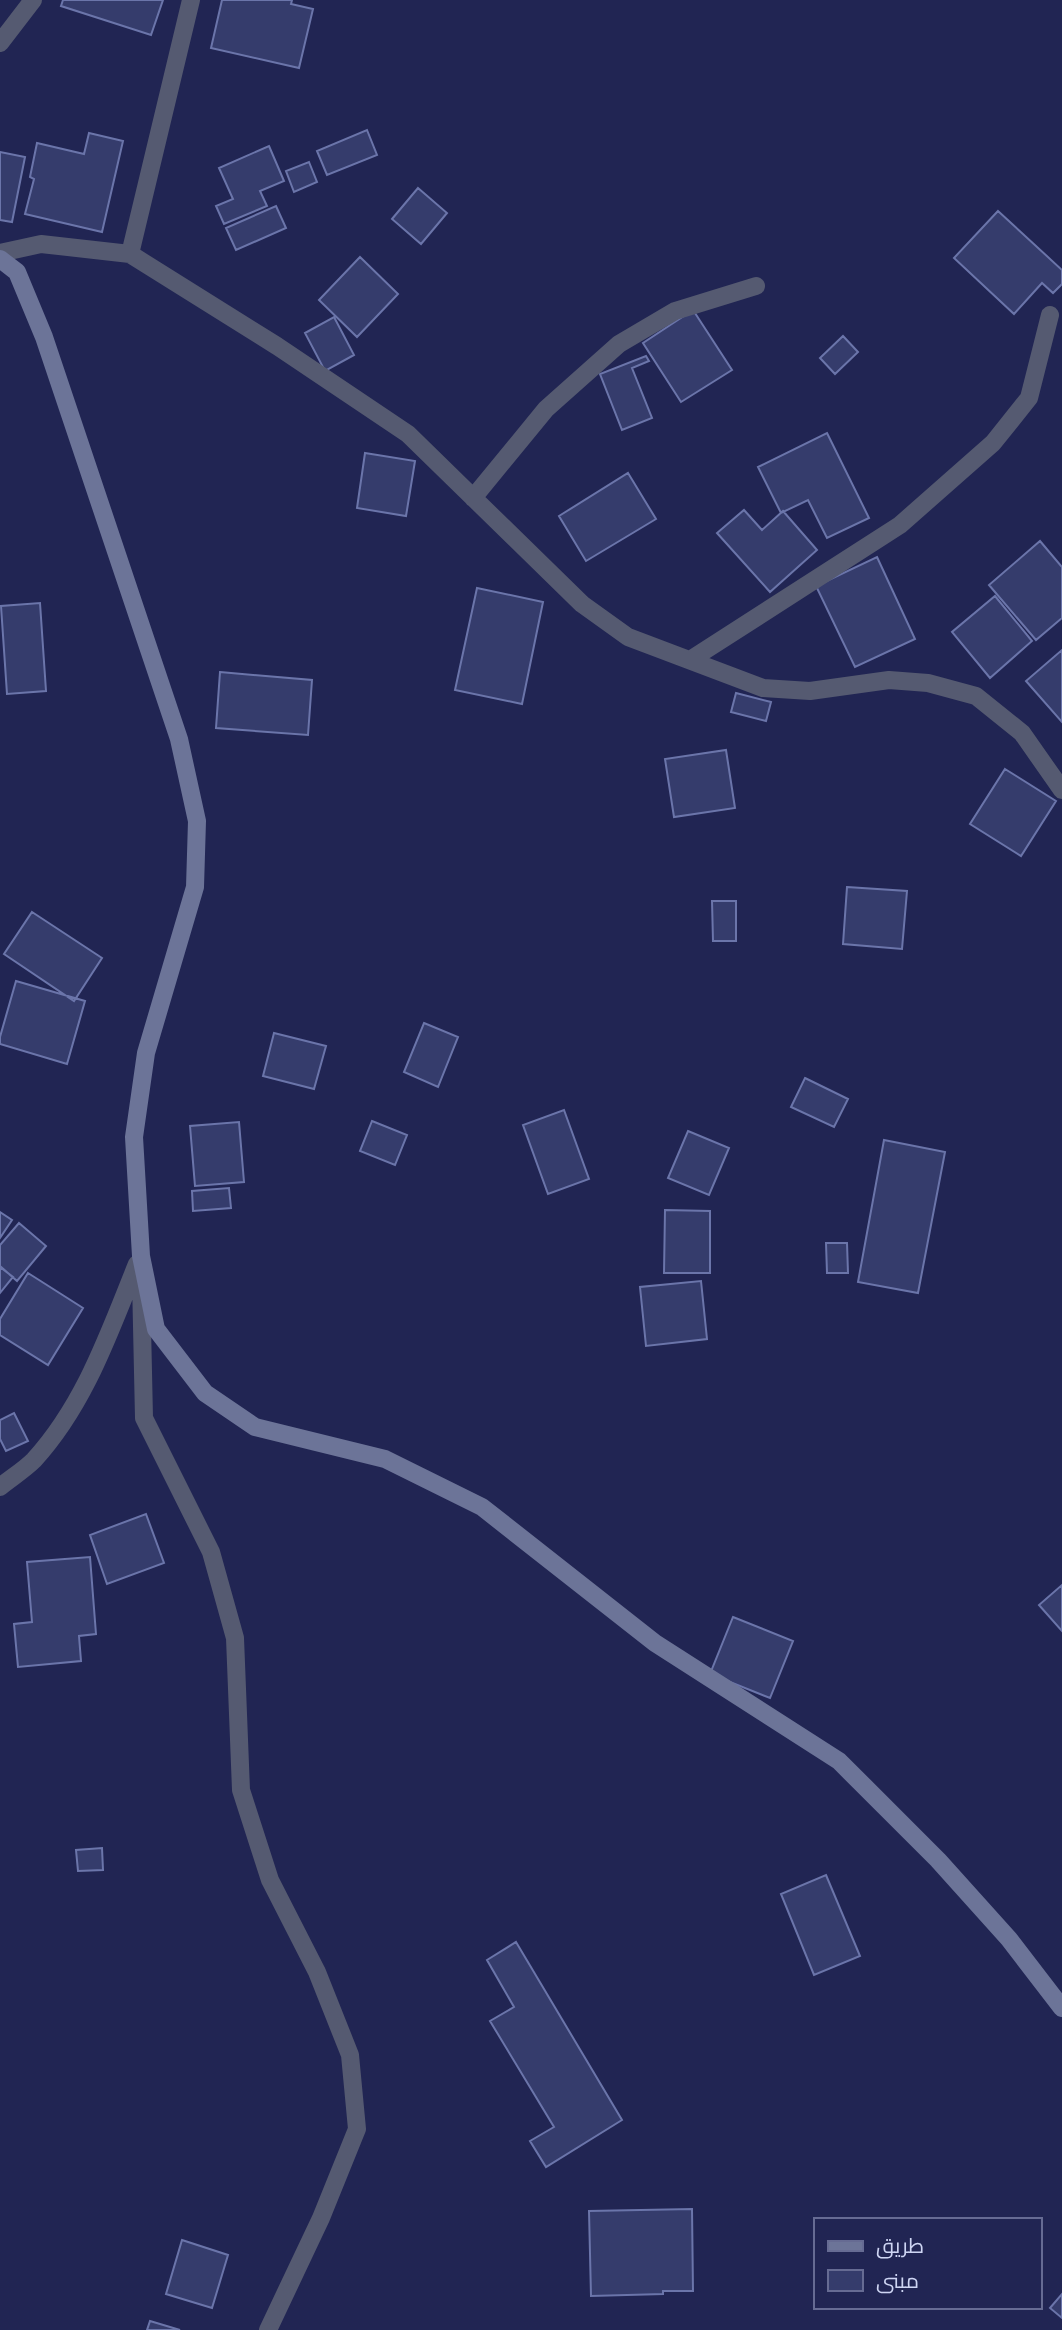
<svg xmlns="http://www.w3.org/2000/svg" width="1062" height="2330" viewBox="0 0 1062 2330" font-family="'Titillium Web',Cairo,sans-serif">
  <style>
    .building { fill: #353c6c; stroke: #6b75aa; stroke-width: 2 }
    .lines { fill: none; stroke-linecap: round; stroke-linejoin: round }
    .street { stroke: #555a71; stroke-width: 18 }
    .secondary { stroke: #6c7498; stroke-width: 18 }
  </style>
  <rect width="100%" height="100%" fill="#212553"/>
  <!-- building -->
  <path class="building" d="M 63,0 L 163,0 L 151,35 L 61,6 Z
    M 222,0 L 292,0 L 291,4 L 313,9 L 299,68 L 211,48 Z
    M 367,130 L 377,155 L 327,175 L 317,151 Z
    M 89,133 L 123,141 L 102,232 L 25,214 L 34,179 L 30,177 L 37,143 L 84,154 Z
    M 269,146 L 284,181 L 260,191 L 267,206 L 224,224 L 216,206 L 233,199 L 219,168 Z
    M 0,152 L 25,157 L 12,222 L 0,220 Z
    M 309,162 L 317,182 L 294,192 L 286,171 Z
    M 418,188 L 447,213 L 421,244 L 392,219 Z
    M 276,206 L 286,228 L 236,250 L 226,228 Z
    M 998,211 L 1062,270 L 1062,284 L 1053,293 L 1042,283 L 1014,314 L 954,258 Z
    M 360,257 L 398,294 L 357,337 L 319,300 Z
    M 693,310 L 732,370 L 681,402 L 643,343 Z
    M 334,317 L 354,355 L 325,371 L 305,333 Z
    M 843,336 L 858,352 L 835,374 L 820,358 Z
    M 646,356 L 649,361 L 632,368 L 652,418 L 622,430 L 600,374 Z
    M 827,433 L 869,518 L 827,538 L 808,500 L 781,513 L 758,467 Z
    M 365,453 L 415,461 L 406,516 L 357,508 Z
    M 628,473 L 656,519 L 586,561 L 559,516 Z
    M 744,510 L 762,530 L 783,511 L 817,550 L 770,592 L 717,533 Z
    M 1040,541 L 1062,567 L 1062,618 L 1036,640 L 989,585 Z
    M 877,557 L 915,639 L 855,667 L 816,586 Z
    M 477,588 L 543,602 L 522,704 L 455,690 Z
    M 995,596 L 1032,641 L 990,678 L 952,632 Z
    M 40,603 L 46,691 L 7,694 L 1,606 Z
    M 1062,650 L 1062,722 L 1026,681 Z
    M 220,672 L 312,680 L 308,735 L 216,728 Z
    M 736,693 L 771,702 L 766,721 L 731,712 Z
    M 726,750 L 735,808 L 674,817 L 665,759 Z
    M 1005,769 L 1056,801 L 1021,856 L 970,824 Z
    M 847,887 L 907,891 L 902,949 L 843,944 Z
    M 712,901 L 736,901 L 736,941 L 713,941 Z
    M 32,912 L 102,958 L 74,1001 L 4,954 Z
    M 16,981 L 85,1001 L 67,1064 L 0,1044 L 0,1037 Z
    M 424,1023 L 458,1037 L 438,1087 L 404,1072 Z
    M 274,1033 L 326,1046 L 314,1089 L 263,1076 Z
    M 805,1078 L 848,1099 L 834,1127 L 791,1107 Z
    M 564,1110 L 589,1179 L 548,1194 L 523,1125 Z
    M 372,1121 L 407,1135 L 395,1165 L 360,1151 Z
    M 239,1122 L 244,1182 L 195,1186 L 190,1126 Z
    M 688,1131 L 729,1148 L 709,1195 L 668,1178 Z
    M 884,1140 L 945,1152 L 918,1293 L 858,1282 Z
    M 229,1188 L 231,1208 L 193,1211 L 192,1191 Z
    M 665,1210 L 710,1211 L 710,1273 L 664,1273 Z
    M 0,1212 L 12,1220 L 0,1238 Z
    M 19,1223 L 46,1246 L 17,1281 L 0,1266 L 0,1245 Z
    M 826,1243 L 847,1243 L 848,1273 L 827,1273 Z
    M 0,1267 L 13,1277 L 0,1293 Z
    M 28,1273 L 83,1308 L 48,1365 L 0,1335 L 0,1319 Z
    M 701,1281 L 707,1339 L 646,1346 L 640,1287 Z
    M 14,1413 L 28,1441 L 6,1451 L 0,1439 L 0,1420 Z
    M 146,1514 L 164,1563 L 107,1584 L 90,1535 Z
    M 90,1557 L 96,1634 L 79,1636 L 81,1661 L 18,1667 L 14,1624 L 32,1622 L 27,1562 Z
    M 1062,1585 L 1062,1631 L 1039,1605 Z
    M 733,1617 L 793,1641 L 770,1698 L 710,1674 Z
    M 102,1848 L 103,1870 L 78,1871 L 76,1850 Z
    M 826,1875 L 860,1956 L 814,1975 L 781,1894 Z
    M 516,1942 L 622,2120 L 546,2167 L 530,2141 L 554,2127 L 490,2021 L 514,2007 L 487,1960 Z
    M 692,2209 L 693,2291 L 663,2291 L 663,2294 L 591,2296 L 589,2211 Z
    M 182,2240 L 228,2255 L 212,2308 L 166,2294 Z
    M 1062,2294 L 1062,2318 L 1050,2308 Z
    M 150,2321 L 180,2330 L 147,2330 Z"/>
  <g class="lines">
    <!-- street -->
    <path class="street" d="M 0,43 L 33,0
      M 0,253 L 41,244 L 130,254 L 277,346 L 408,434 L 582,604 L 628,637 L 763,688 L 810,691 L 889,680 L 928,683 L 976,696 L 1022,733 L 1062,790
      M 130,254 L 191,0
      M 473,498 L 546,409 L 619,344 L 675,311 L 756,286
      M 690,660 L 900,525 L 993,443 L 1029,398 L 1050,315
      M 141,1280 L 144,1418 L 211,1552 L 235,1638 L 241,1790 L 270,1880 L 317,1972 L 350,2055 L 357,2129 L 321,2218 L 268,2330
      M 0,1487 C 11,1478 24,1470 34,1460 C 85,1404 109,1333 137,1264"/>
    <!-- secondary -->
    <path class="secondary" d="M 0,259 L 17,272 L 44,337 L 179,739 L 197,821 L 195,887 L 146,1053 L 134,1137 L 141,1256 L 156,1329 L 205,1393 L 255,1427 L 385,1459 L 482,1507 L 655,1643 L 839,1761 L 938,1860 L 1009,1939 L 1062,2008"/>
  </g>
  <!-- legend -->
  <rect x="814" y="2218" width="228" height="91" fill="#212553" stroke="#666b93" stroke-width="2"/>
  <rect x="828" y="2241" width="35" height="10" fill="#6c7498" stroke="#666b93" stroke-width="2"/>
  <text x="876" y="2253" font-size="21" fill="#ced5f3">طريق</text>
  <rect x="828" y="2270" width="35" height="21" fill="#353c6c" stroke="#666b93" stroke-width="2"/>
  <text x="876" y="2288" font-size="21" fill="#ced5f3">مبنى</text>
</svg>
